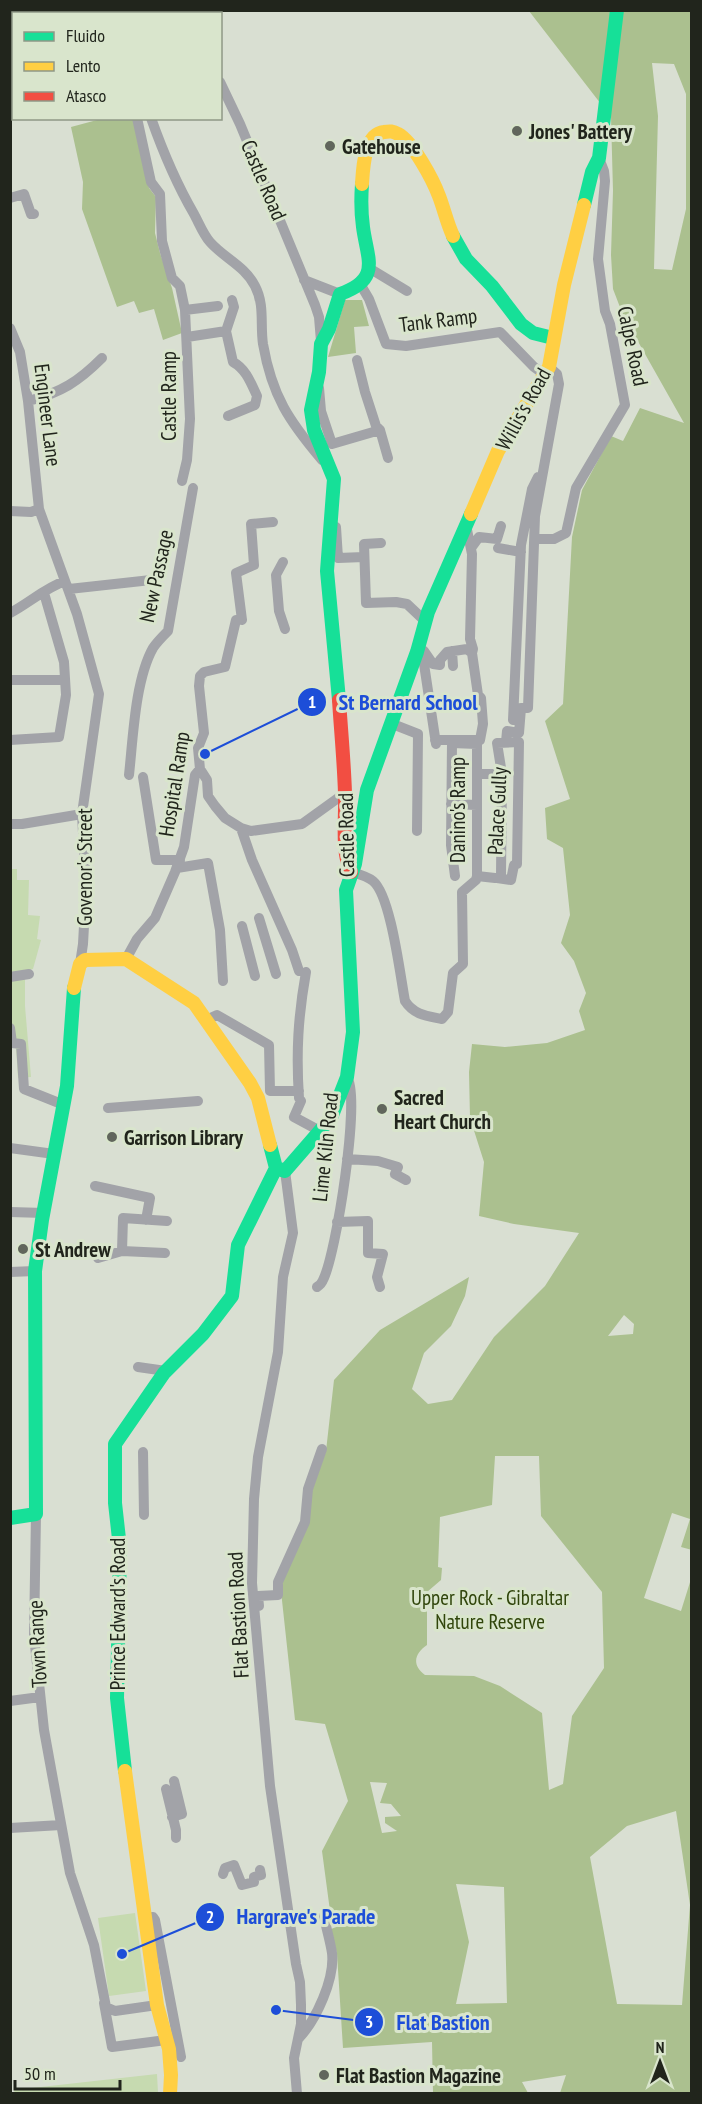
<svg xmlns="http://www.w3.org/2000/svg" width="702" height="2104" viewBox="0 0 702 2104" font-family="'PT Sans Narrow',sans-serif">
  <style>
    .green { fill: #c6dab0 }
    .forest { fill: #abc08f; fill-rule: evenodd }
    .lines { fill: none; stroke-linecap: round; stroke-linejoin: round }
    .street { stroke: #a2a3a8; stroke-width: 10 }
    .fast { stroke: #16e098; stroke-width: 14 }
    .slow { stroke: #ffcf43; stroke-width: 14 }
    .jam { stroke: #f24e42; stroke-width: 14 }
    .poi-dot { fill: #61665c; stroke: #d9e5cc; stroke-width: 2 }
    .labels { text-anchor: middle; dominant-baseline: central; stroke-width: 6; stroke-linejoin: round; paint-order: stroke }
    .poi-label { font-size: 21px; font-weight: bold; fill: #21251c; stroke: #d9e5cc; text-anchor: start }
    .street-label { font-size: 21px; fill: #21251c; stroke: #d9e5cc }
    .park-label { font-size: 21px; fill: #30450b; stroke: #d9e5cc }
    .leader { fill: none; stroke: #1d4ed8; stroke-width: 2 }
    .callout-dot { fill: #1d4ed8; stroke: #d9e5cc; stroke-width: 2 }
    .mark-label { font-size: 18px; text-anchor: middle; font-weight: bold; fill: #fff }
    .callout-label { font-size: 22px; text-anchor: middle; font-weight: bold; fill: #1d4ed8; stroke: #d9e5cc; stroke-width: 6; stroke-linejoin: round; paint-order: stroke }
  </style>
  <rect width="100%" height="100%" fill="#d9dfd2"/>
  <!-- green -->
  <path class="green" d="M 10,869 L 17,869 L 17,880 L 29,880 L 28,915 L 40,916 L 37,939 L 41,940 L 33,969 L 25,971 L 25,1006 L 31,1077 L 18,1078 L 16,1048 L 11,1048 Z
    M 135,1913 L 146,1991 L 109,1996 L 98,1918 Z
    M 157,2074 L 158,2093 L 15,2094 L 14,2090 Z"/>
  <!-- forest -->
  <path class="forest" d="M 609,10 L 615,14 L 616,10 L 691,11 L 692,1550 L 681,1547 L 690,1519 L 672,1513 L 644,1598 L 681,1611 L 691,1579 L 691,2093 L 560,2093 L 566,2075 L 522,2082 L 528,2093 L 433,2093 L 432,2042 L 343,2048 L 337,1954 L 331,1929 L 350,1922 L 330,1911 L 322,1851 L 348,1801 L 325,1724 L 295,1720 L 280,1582 L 326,1451 L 334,1380 L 380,1330 L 469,1277 L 465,1296 L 451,1326 L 424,1353 L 412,1389 L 428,1404 L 452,1400 L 494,1337 L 545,1286 L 579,1233 L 514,1224 L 479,1216 L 484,1162 L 470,1118 L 469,1072 L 472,1044 L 505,1047 L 547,1043 L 585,1030 L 579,1011 L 586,993 L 574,961 L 561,943 L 570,915 L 563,848 L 547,839 L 545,808 L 570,799 L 545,721 L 563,704 L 572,537 L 582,490 L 611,436 L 623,441 L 640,408 L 684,423 L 623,315 L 613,289 L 611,255 L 613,191 L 611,117 L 529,11 ZM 652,63 L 674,64 L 686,94 L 686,209 L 672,270 L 654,269 L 658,116 ZM 624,1315 L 634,1324 L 633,1334 L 608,1336 ZM 495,1456 L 539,1456 L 541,1516 L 602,1592 L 604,1668 L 572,1716 L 563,1784 L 549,1790 L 542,1713 L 500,1686 L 474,1676 L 425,1675 C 411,1665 415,1653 427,1645 L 427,1592 L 441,1580 L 442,1568 L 438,1567 L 440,1517 L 492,1505 ZM 370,1782 L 387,1783 L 380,1803 L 391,1804 L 401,1816 L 385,1817 L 385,1823 L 397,1831 L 382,1833 ZM 676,1811 L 690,1905 L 682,2005 L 617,2004 L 590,1857 L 627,1826 ZM 456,1884 L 504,1887 L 507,2003 L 456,2004 L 469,1942 Z
    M 97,119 L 139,119 L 149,188 L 156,197 L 155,233 L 160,253 L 172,288 L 182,333 L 163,340 L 154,309 L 139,313 L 134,301 L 117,307 L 82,209 L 83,182 L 71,127 L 97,120 Z
    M 345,300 L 362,300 L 369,326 L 354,327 L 356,353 L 328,357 Z"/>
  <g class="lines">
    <!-- street -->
    <path class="street" d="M 89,10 L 91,14
      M 188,14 L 193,10
      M 220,82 L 240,124 L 315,305 L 319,317 L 321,341
      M 137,118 L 151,182 L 160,194 L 162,241 L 172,278 L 180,286 L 185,310 L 190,419 L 187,460 L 182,481
      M 151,118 C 163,152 176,183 194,214 C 199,223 203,234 210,242 C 224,258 245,266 255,286 C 265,305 260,324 263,344 C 272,396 289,421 322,460
      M 10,198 L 24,194 L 31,214 L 34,214
      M 369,268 L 407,291
      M 304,280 L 340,294
      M 359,282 L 369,299 L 386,344 L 406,346 L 500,332 L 534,367 L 545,375
      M 185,310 L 218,306
      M 10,328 L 20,352 L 28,401 L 39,509 L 77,614 L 99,694 L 82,814 L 86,889 L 83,944 L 80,964
      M 226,331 L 233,362 C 246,369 251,383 257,396 L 255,405 L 228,416
      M 187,337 L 226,331 L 234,307 L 232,300
      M 357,360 L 365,392 L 376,426 L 380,430 L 388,458
      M 319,388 L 321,411 L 332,444 L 380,430
      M 28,401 C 61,393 79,381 102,358
      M 10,511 L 31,512 L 39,509
      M 336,527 L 338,558 L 364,557
      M 535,539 L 554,539 L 566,533 L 576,488 L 625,405 L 610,324 L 605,311 L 598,259 L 605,181 L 604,171 L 599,158
      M 381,543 L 364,544 L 366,603 L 396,602 L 407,604 L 425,621
      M 471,548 L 479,537 L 497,539 L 501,526
      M 498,548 L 521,552
      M 283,562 L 276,575 L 279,611 L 285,629
      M 69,589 L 151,580
      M 10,613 C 29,603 45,588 65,581
      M 242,620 L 236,573 L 254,565 L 251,524 L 273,522
      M 418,647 L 424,664 L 436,744
      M 424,651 L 433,664 L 440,665 L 440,660 L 447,652 L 467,649 L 472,653
      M 452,651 L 453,666
      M 10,680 L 65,680
      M 513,720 L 521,545 L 532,489 L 538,477
      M 390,723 L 418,734 L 417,831
      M 10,740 L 59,737 L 66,695 L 64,662 L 44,593
      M 435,740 L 480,740 L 483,724 L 481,698 L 478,695 L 472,653 L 473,649 L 470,639 L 472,554 L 466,525
      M 506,742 L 507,731 L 519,733 L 521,708 L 528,708 L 535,516 L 559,384 L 557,374 L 549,367
      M 200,769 L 207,780 L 208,796 L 215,806 L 225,818 L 241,828 L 251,831 L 302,824 L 345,793
      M 477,774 L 502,774
      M 129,775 C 133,739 135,680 153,648 C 157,642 163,636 168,631 L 193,488
      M 143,777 L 156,860 L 180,860
      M 451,804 L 477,805
      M 10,824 L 22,824 L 82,814
      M 241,828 L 252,860 L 292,950 L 299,971
      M 177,868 L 208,863 L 220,930 L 223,981
      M 351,872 C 358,874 367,876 373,881 C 391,896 400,975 405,1001 C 414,1015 427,1016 442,1019 L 448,1012 L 453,973 L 463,964 L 462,892 L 476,880 L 477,876 L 477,744 L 452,743 L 451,845 L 455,876
      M 477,876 L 495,878 L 497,878 L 511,880 L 514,865 L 517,864 L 519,742 L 497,743 L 502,774 L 501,875 L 497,878
      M 259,918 L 276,974
      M 242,926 L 255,976
      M 126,959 L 137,939 L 155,918 L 175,872 L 184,847 L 195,775 L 200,769 L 198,748 L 204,733 L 199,686 L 200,676 L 204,672 L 225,667 L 236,620
      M 306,972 C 298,1017 296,1053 299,1098 L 301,1101 L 294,1117 L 320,1131
      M 10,977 L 29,974
      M 206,1020 L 217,1015 L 269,1045 L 270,1091
      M 10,1028 L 12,1043 L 21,1044 L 24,1089 L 64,1105
      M 270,1091 L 299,1091
      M 108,1108 L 198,1101
      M 10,1148 L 54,1154
      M 347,1159 L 378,1161 L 398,1167 L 395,1174 L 406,1180
      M 285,1171 L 293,1233 L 283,1277 L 278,1352 L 258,1457 L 254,1499 L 252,1583 L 270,1786 L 296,1964 L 300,1982 L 301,2005 L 301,2024 L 294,2058 L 297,2094
      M 95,1186 L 150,1198 L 146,1220
      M 10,1212 L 44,1213
      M 337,1222 L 368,1221 L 368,1253 L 383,1254 L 377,1277 L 380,1287
      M 122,1251 L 123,1218 L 167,1221
      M 98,1258 L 122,1251 L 165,1253
      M 10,1272 L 35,1271
      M 317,1287 C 320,1285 322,1283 323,1280 C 336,1255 361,1098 347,1077
      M 138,1367 L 166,1371
      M 143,1452 L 144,1515
      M 36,1514 L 34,1636 L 44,1730 L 70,1873 L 94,1945 L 106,2007 L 115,2011 L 157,2005
      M 257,1606 L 259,1606 L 258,1596 L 278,1595 L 278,1582 L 305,1522 L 308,1489 L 322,1449
      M 10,1701 L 40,1697
      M 166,1789 L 176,1830 L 176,1838
      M 172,1817 L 182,1814 L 174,1781
      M 10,1828 L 61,1825
      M 223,1874 L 225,1868 L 234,1865 L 242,1885 L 254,1882 L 254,1877 L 261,1875 L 260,1870
      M 144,1918 L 153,1917 L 155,1920 L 181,2057
      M 104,2003 L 112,2047 L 174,2039
      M 299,2038 C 316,2020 335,1979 332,1953 C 330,1940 326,1928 324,1916"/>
    <!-- fast -->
    <path class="fast" d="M 584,205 L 592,172 L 599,158 L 617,10
      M 453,236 L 466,259 L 492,286 L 521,324 L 533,333 L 553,338
      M 339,700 L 327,571 L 334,479 L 314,430 L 311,410 L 319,372 L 321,344 L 329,329 L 340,294 C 382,279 367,259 363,227 C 361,213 361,198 362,184
      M 276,1168 L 285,1171 L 331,1118 L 347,1077 L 353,1032 L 346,890 L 355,864 L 367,790 L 417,652 L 428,612 L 471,514
      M 10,1518 L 36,1514 L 35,1271 L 42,1220 L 67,1086 L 74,988
      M 125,1771 L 117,1698 L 120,1548 L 115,1503 L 115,1444 L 164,1373 L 203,1334 L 232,1296 L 238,1245 L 276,1168 L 270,1145"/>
    <!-- slow -->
    <path class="slow" d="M 362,184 C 363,169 364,134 384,132 C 390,131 393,131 398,134 C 413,142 433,180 439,196 C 444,209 447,223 453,236
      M 471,514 L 498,451 L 549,367 L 564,285 L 584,205
      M 74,988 L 80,964 L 85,960 L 126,959 L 194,1003 L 250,1083 L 258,1098 L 270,1145
      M 125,1771 L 157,2005 L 169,2049 L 171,2075 L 170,2094"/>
    <!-- jam -->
    <path class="jam" d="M 339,700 C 341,731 344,762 345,793 C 346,816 341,852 351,872"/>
  </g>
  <!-- markers -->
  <g class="poi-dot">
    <circle cx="517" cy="131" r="6"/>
    <circle cx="330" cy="146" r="6"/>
    <circle cx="382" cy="1109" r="6"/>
    <circle cx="112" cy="1137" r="6"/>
    <circle cx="23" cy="1249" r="6"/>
    <circle cx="324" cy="2075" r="6"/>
  </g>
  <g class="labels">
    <!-- poi labels -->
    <g class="poi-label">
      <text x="529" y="131">Jones' Battery</text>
      <text x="342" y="146">Gatehouse</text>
      <text x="394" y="1097">Sacred<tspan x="394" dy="24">Heart Church</tspan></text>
      <text x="124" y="1137">Garrison Library</text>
      <text x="35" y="1249">St Andrew</text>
      <text x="336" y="2075">Flat Bastion Magazine</text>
    </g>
    <!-- street labels -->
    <g class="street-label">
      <text transform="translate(264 180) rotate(67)">Castle Road</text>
      <text transform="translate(438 320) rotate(-7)">Tank Ramp</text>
      <text transform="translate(633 346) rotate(78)">Calpe Road</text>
      <text transform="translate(168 396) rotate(-90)">Castle Ramp</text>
      <text transform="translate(523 409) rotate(-61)">Willis’s Road</text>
      <text transform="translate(48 415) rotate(83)">Engineer Lane</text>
      <text transform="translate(156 576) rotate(-78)">New Passage</text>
      <text transform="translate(174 784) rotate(-81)">Hospital Ramp</text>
      <text transform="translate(457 810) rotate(-90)">Danino's Ramp</text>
      <text transform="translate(497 811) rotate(-87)">Palace Gully</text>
      <text transform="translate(346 835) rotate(-91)">Castle Road</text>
      <text transform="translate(84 867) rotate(-90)">Govenor's Street</text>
      <text transform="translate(325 1147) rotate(-84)">Lime Kiln Road</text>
      <text transform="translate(117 1614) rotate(-90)">Prince Edward's Road</text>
      <text transform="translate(238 1615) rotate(-93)">Flat Bastion Road</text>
      <text transform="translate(37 1644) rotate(-93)">Town Range</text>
    </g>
    <!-- park labels -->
    <g class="park-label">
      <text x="490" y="1597">Upper Rock - Gibraltar<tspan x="490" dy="24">Nature Reserve</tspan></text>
    </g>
  </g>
  <!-- callouts -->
  <path class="leader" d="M205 754L312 702M122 1954L210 1917M276 2010L369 2022"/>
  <g class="callout-dot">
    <circle cx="205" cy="754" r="6"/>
    <circle cx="122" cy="1954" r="6"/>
    <circle cx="276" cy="2010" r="6"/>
    <circle cx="312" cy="702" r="15"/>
    <circle cx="210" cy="1917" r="15"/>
    <circle cx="369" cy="2022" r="15"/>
  </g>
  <g class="mark-label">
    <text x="312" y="708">1</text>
    <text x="210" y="1923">2</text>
    <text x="369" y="2028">3</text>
  </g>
  <g class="callout-label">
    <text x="408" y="710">St Bernard School</text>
    <text x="306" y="1924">Hargrave's Parade</text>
    <text x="443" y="2030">Flat Bastion</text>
  </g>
  <!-- border -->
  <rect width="702" height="2104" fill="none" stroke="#21251c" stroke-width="24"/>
  <!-- legend -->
  <rect x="12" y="12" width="210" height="108" fill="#d9e5cc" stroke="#8f9886" stroke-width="1.5"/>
  <rect x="24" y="32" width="30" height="9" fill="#16e098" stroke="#8f9886" stroke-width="1.5"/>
  <text x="66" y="42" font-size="18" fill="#21251c">Fluido</text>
  <rect x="24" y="62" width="30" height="9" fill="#ffcf43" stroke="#8f9886" stroke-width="1.5"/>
  <text x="66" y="72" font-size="18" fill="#21251c">Lento</text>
  <rect x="24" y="92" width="30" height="9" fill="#f24e42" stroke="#8f9886" stroke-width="1.5"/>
  <text x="66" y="102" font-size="18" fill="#21251c">Atasco</text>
  <!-- north arrow -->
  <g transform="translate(660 2062)" stroke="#d9e5cc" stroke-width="4.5" paint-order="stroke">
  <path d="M0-4.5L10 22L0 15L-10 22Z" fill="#21251c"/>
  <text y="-9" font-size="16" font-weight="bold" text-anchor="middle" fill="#21251c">N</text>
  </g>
  <!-- scale -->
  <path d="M15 2080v9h105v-9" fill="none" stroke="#21251c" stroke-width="3"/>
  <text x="24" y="2080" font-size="18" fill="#21251c" stroke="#d9e5cc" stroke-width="4.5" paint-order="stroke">50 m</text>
</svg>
